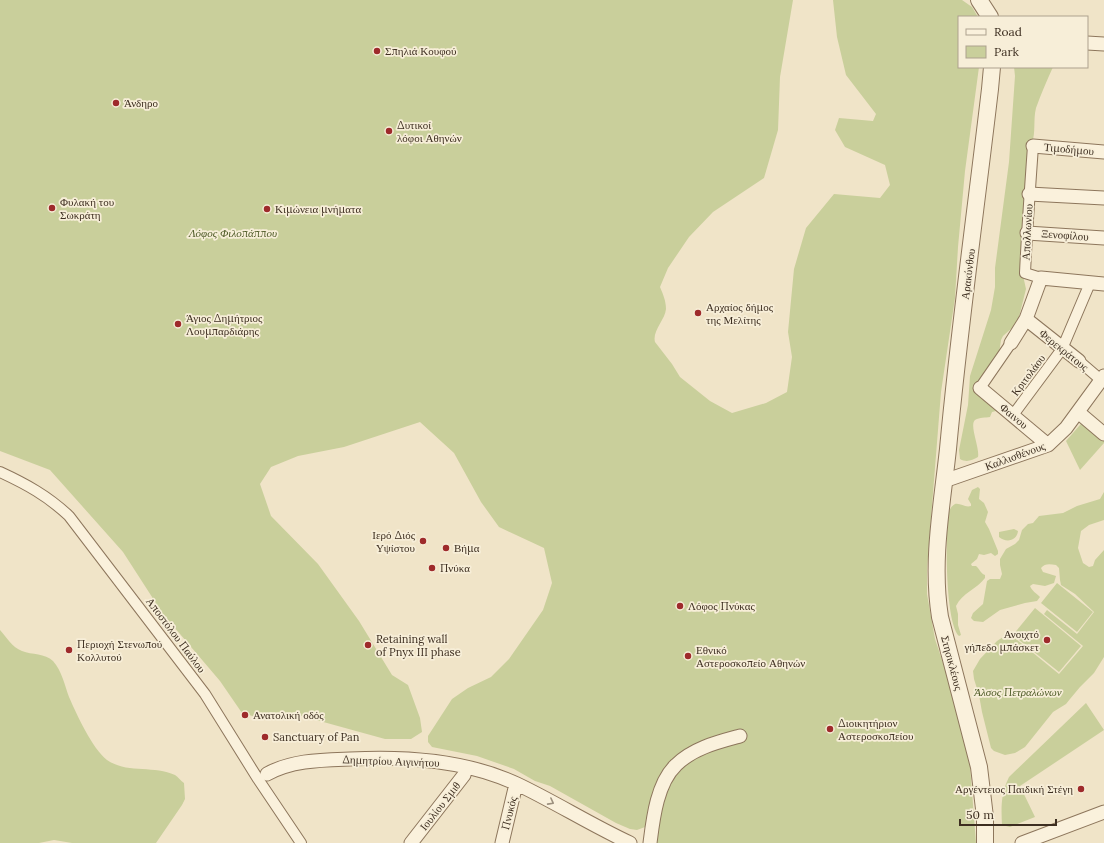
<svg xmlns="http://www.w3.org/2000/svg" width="1104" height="843" viewBox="0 0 1104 843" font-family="Lora,serif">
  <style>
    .green { fill: #c9cf9b }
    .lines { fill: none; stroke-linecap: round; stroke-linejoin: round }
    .pedestrian-casing { stroke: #8d765c; stroke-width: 12 }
    .minor-casing { stroke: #8d765c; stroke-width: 15 }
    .tertiary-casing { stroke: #8d765c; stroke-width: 18 }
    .pedestrian { stroke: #faf1dc; stroke-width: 10 }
    .minor { stroke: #faf1dc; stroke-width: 13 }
    .tertiary { stroke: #faf1dc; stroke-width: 16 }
    .oneway { stroke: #9c907e }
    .poi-dot { fill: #9e2a2b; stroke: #f7eed8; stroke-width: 1.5 }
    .labels { text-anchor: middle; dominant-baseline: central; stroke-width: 3.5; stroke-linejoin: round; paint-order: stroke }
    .poi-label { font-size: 11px; fill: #3d2e20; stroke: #f7eed8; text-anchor: start }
    .street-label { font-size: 11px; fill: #3d2e20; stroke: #f7eed8 }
    .park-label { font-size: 11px; font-style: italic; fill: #4d5a26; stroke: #f7eed8 }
  </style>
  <rect width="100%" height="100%" fill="#f0e4c8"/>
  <!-- green -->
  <path class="green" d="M 0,0 L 793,0 L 780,77 L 778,130 L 764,178 L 713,212 L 689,237 L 668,268 L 660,287 C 663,294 666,301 666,309 C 665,320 652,331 655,342 L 672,364 L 680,377 L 710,401 L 732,413 L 766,403 L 787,392 L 792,357 L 788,332 L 794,269 L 806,228 L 834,194 L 880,198 L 890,185 L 885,165 L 845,147 L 835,130 L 839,118 L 873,121 L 876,114 L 846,75 L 837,37 L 833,0 L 962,0 L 972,7 L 978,17 L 959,17 L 959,67 L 979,67 L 965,171 L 958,247 L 955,298 L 941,392 L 927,569 L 927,594 L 935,639 L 956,702 L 969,753 L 976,843 L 657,843 L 657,831 L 645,827 L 637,830 L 630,829 L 616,823 L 550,786 L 535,781 L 514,769 L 477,756 L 432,747 L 428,742 L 428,736 L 452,699 L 468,688 L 491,677 L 509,659 L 543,610 L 552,583 L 544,548 L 499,527 L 481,502 L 454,453 L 420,422 L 344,447 L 298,456 L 271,467 L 260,484 L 271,516 L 318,564 L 359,621 L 392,675 L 408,685 L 420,718 L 422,732 L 411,739 L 385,739 L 298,715 L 266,720 L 242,713 L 220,681 L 163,614 L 123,552 L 50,470 L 0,451 Z
    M 1014,67 L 1053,67 C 1047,80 1041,94 1036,108 C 1033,120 1036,132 1032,143 L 1025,192 L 1020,262 L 1026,289 L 1019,317 L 1012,328 L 1003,336 L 1001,340 L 999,354 L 980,380 L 999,412 L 996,411 L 992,412 L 990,417 C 985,418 980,417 975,420 C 969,425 980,448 978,457 C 972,460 967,463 960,459 L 959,450 L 968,405 L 970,376 L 991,310 L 995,287 L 995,268 L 1009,162 L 1015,76 Z
    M 1086,418 L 1104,432 L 1104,443 L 1080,470 L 1066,441 Z
    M 978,487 L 980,489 L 979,499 L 984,503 L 988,512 L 985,522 L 989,529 L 998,551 L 998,554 L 995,556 L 991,553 L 984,555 L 979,554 L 977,559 L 971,564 L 972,566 L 976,566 C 980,569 980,573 985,575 L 985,578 C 977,589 962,593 956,606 L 958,614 L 958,625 L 961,635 L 959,636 C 945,624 945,531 949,512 C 950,508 952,506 955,504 C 961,503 965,508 971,506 L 971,504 L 968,499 L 972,490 Z
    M 1104,492 L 1104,520 L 1089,525 L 1081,531 L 1078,548 L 1083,563 L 1089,567 L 1093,566 L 1095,560 L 1104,550 L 1104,657 L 1094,673 L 1080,687 L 1070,699 L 1066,704 L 1053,712 L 1025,747 L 1015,753 L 1005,755 L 994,751 L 991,748 L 982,712 L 979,695 L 974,679 L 973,671 L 980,659 L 997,641 L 1006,635 L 1011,635 L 1059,674 L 1083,646 L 1044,614 L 1047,610 L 1077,634 L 1094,612 L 1075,594 L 1061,585 L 1060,580 L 1059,568 L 1056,565 C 1050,564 1045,563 1041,568 L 1043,572 L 1056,576 L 1054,583 L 1045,586 L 1033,584 L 1030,586 C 1032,591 1036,593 1040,597 L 1037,601 L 1025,603 L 1000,610 L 983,622 L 974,621 L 971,618 L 973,613 L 983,604 L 987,581 L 990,579 L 1000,579 L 1002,574 L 1000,565 L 1000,559 L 1006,549 L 1015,544 L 1019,540 L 1022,530 L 1028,524 L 1033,523 L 1039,516 L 1063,513 L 1077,506 L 1100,499 Z
    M 1014,529 L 1018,531 C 1017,541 1006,543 999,537 L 999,532 Z
    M 1057,583 L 1093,612 L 1077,632 L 1041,603 Z
    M 1035,608 L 1081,646 L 1059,672 L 1013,635 Z
    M 0,630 C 7,638 12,647 22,651 C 32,655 45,653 53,661 C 62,671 65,686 69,697 C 77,715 92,748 107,760 C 127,774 154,765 175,775 C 178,777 181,781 184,783 L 185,799 L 182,805 L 156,843 L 72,843 L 54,840 L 39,843 L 0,843 Z
    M 1086,703 L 1104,730 L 1020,786 L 1035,817 L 1010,827 L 1002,825 C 1001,807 1001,793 1009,777 Z"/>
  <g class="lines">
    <!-- pedestrian casing -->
    <g class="pedestrian-casing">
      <path id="pedestrian" d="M 1033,146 C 1030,188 1027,230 1025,273 L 1041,278
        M 1079,361 L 1101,380
        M 980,388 L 1011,343
        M 1013,415 L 1062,349 L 1090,283
        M 0,472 C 26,484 48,496 69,516 L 205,694 L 258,779 L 301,843"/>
    </g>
    <!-- minor casing -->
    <g class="minor-casing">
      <path id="minor" d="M 1087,43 L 1104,44
        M 1033,146 L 1104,152
        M 1029,194 L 1104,198
        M 1027,233 L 1104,238
        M 1026,319 L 1079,361
        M 1011,343 L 1026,319 L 1041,278 L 1104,284
        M 980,388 L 1048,445
        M 1078,412 L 1104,434
        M 944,481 L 1048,445 L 1066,428 L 1104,376
        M 267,774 C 292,760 322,760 350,759 C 406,756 466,760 517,784 C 555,802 591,825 630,843
        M 411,843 L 464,775 L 466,767
        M 502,843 L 516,784
        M 650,843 C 653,819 657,783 676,765 C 693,748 718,742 740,736
        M 1022,843 L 1104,812"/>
    </g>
    <!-- tertiary casing -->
    <g class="tertiary-casing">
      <path id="tertiary" d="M 979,0 L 990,17
        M 985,843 L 985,817 L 979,767 L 940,617 C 931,561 942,505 948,449 C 959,329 976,209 990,89 L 992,67"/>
    </g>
    <!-- pedestrian -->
    <use href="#pedestrian" class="pedestrian"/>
    <!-- minor -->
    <use href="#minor" class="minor"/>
    <!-- tertiary -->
    <use href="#tertiary" class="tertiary"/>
  </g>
  <!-- one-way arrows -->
  <defs><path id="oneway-chevron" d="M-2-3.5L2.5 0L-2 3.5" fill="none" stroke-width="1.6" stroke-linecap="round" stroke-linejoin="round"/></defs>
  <use class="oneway" href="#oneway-chevron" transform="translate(551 802) rotate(28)"/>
  <!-- markers -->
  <g class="poi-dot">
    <circle cx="377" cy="51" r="4"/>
    <circle cx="116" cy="103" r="4"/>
    <circle cx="389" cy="131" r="4"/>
    <circle cx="52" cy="208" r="4"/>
    <circle cx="267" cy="209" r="4"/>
    <circle cx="698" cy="313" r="4"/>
    <circle cx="178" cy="324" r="4"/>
    <circle cx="423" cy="541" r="4"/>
    <circle cx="446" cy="548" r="4"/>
    <circle cx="432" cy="568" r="4"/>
    <circle cx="680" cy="606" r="4"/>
    <circle cx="1047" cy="640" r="4"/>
    <circle cx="368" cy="645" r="4"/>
    <circle cx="69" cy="650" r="4"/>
    <circle cx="688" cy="656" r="4"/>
    <circle cx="245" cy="715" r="4"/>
    <circle cx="830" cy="729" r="4"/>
    <circle cx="265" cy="737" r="4"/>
    <circle cx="1081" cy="789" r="4"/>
  </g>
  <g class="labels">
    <!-- poi labels -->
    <g class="poi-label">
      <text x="385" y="51">Σπηλιά Κουφού</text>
      <text x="124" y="103">Άνδηρο</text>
      <text x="397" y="125">Δυτικοί<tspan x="397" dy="13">λόφοι Αθηνών</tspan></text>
      <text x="60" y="202">Φυλακή του<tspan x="60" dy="13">Σωκράτη</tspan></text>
      <text x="275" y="209">Κιμώνεια μνήματα</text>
      <text x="706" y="307">Αρχαίος δήμος<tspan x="706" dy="13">της Μελίτης</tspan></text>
      <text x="186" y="318">Άγιος Δημήτριος<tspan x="186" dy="13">Λουμπαρδιάρης</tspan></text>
      <text x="415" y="535" text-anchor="end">Ιερό Διός<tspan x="415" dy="13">Υψίστου</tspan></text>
      <text x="454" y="548">Βήμα</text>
      <text x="440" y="568">Πνύκα</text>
      <text x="688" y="606">Λόφος Πνύκας</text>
      <text x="1039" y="634" text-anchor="end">Ανοιχτό<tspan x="1039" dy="13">γήπεδο μπάσκετ</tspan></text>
      <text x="376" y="639">Retaining wall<tspan x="376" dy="13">of Pnyx III phase</tspan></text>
      <text x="77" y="644">Περιοχή Στενωπού<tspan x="77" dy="13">Κολλυτού</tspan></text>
      <text x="696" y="650">Εθνικό<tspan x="696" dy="13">Αστεροσκοπείο Αθηνών</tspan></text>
      <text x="253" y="715">Ανατολική οδός</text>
      <text x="838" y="723">Διοικητήριον<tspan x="838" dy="13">Αστεροσκοπείου</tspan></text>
      <text x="273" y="737">Sanctuary of Pan</text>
      <text x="1073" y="789" text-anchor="end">Αργέντειος Παιδική Στέγη</text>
    </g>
    <!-- street labels -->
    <g class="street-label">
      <text transform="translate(1069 149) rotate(5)">Τιμοδήμου</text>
      <text transform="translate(1027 232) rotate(-87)">Απολλωνίου</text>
      <text transform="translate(1065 235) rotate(4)">Ξενοφίλου</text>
      <text transform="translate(968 274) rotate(-83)">Αρακύνθου</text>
      <text transform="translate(1064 350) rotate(39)">Φερεκράτους</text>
      <text transform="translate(1028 375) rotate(-53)">Κριτολάου</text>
      <text transform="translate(1014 416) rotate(40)">Φαινου</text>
      <text transform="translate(1015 456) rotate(-20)">Καλλισθένους</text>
      <text transform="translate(176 635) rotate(53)">Αποστόλου Παύλου</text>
      <text transform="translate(952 663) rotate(75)">Στησικλέους</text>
      <text transform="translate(391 761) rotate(2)">Δημητρίου Αιγινήτου</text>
      <text transform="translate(440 806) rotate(-52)">Ιουλίου Σμιθ</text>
      <text transform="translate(509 813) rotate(-76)">Πνυκός</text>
    </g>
    <!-- park labels -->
    <g class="park-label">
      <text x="233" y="233">Λόφος Φιλοπάππου</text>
      <text x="1018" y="692">Άλσος Πετραλώνων</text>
    </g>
  </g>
  <!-- legend -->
  <rect x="958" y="16" width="130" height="52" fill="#f7eed8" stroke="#ada18e"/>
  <rect x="966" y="29" width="20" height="6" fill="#faf1dc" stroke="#ada18e"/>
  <text x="994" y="36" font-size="12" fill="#3d2e20">Road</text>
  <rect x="966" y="46" width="20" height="12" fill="#c9cf9b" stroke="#ada18e"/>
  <text x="994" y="56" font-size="12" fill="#3d2e20">Park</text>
  <!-- scale -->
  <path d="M960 819v6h96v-6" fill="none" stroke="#3d2e20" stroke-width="2"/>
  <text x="966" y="819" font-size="12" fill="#3d2e20" stroke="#f7eed8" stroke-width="3" paint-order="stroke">50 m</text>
</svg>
